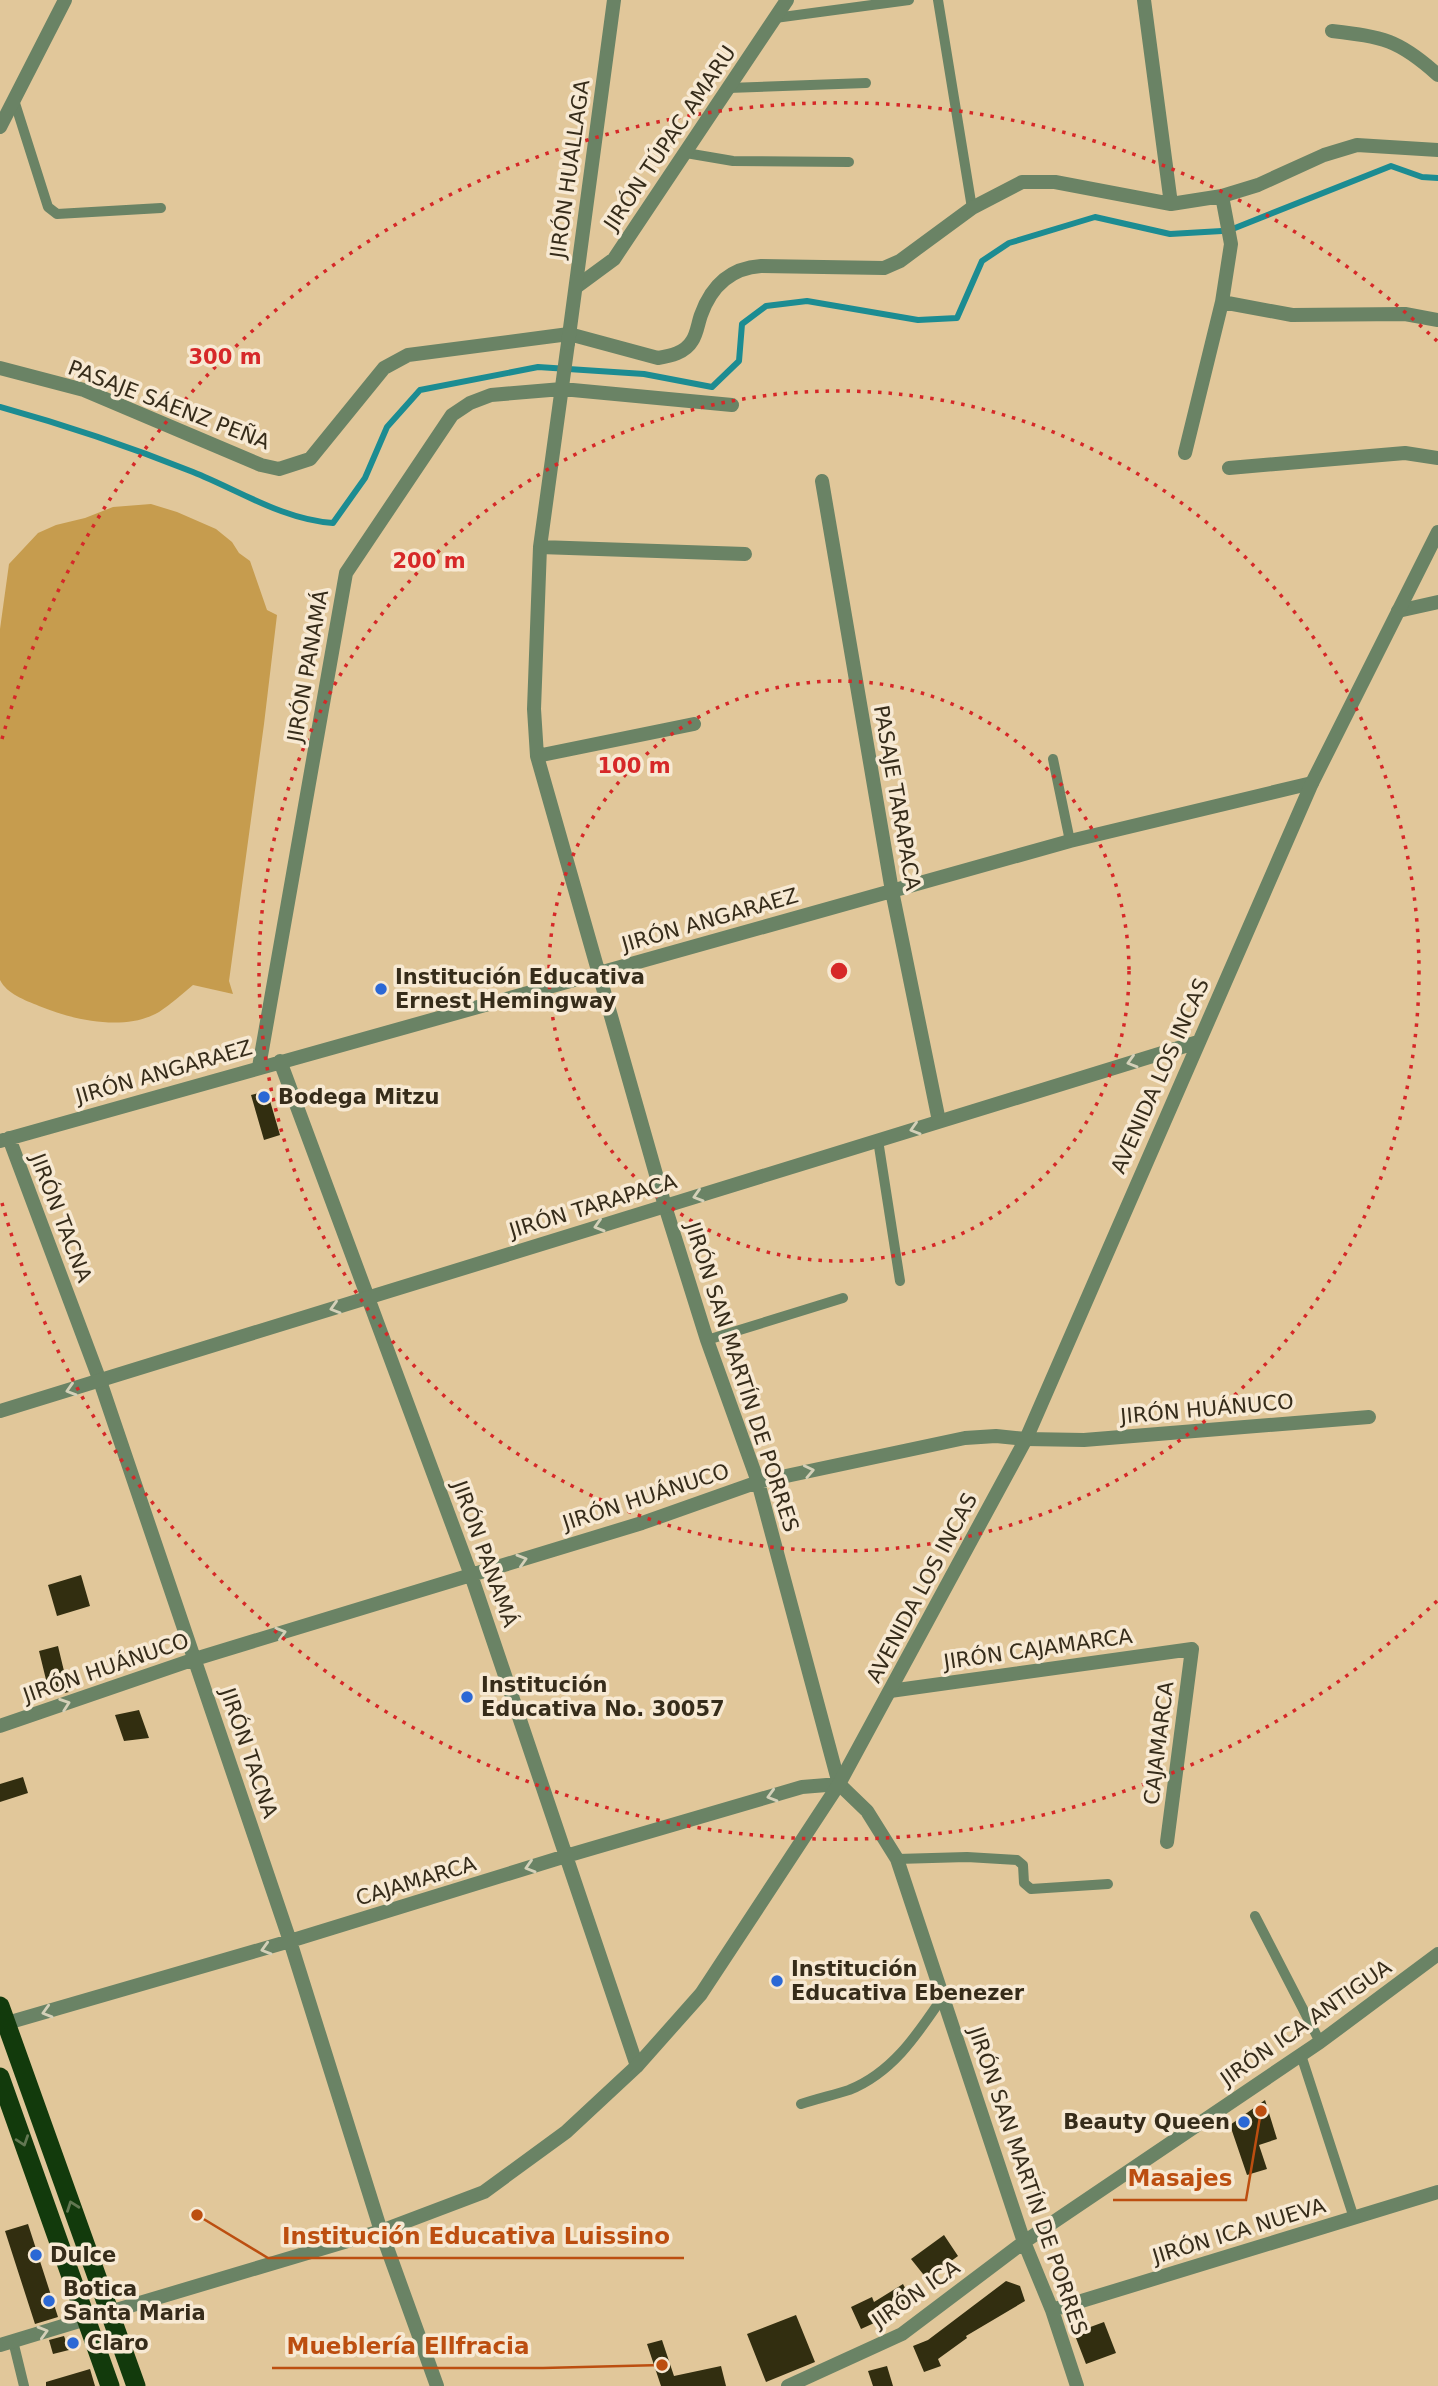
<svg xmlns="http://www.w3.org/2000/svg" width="1438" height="2386" viewBox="0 0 1438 2386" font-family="'DejaVu Sans',sans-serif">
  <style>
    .green { fill: #c69c4e }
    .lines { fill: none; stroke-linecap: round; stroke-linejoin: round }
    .stream { stroke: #1c8c92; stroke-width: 6 }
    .building { fill: #322e10 }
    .service { stroke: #6a8365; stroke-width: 10 }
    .minor { stroke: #6a8365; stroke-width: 14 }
    .tertiary { stroke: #6a8365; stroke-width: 14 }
    .trunk { stroke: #123a0c; stroke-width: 19 }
    .oneway { stroke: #d4d0b8 }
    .oneway2 { stroke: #627752 }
    .ring { fill: none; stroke: #d62828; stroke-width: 3.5; stroke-dasharray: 3.5 7 }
    .poi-dot { fill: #2b68d5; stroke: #f7e9d3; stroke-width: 2.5 }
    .labels { text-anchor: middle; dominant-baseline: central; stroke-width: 7; stroke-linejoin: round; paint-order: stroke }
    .street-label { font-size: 21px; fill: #362c1a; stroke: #f7e9d3 }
    .poi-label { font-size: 21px; font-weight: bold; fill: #362c1a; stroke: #f7e9d3; text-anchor: start }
    .centre { fill: #d62828; stroke: #f7e9d3; stroke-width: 3.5 }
    .ring-label { font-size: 21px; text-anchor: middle; font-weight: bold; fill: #d62828; stroke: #f7e9d3; stroke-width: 7; stroke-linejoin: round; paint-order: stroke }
    .leader { fill: none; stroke: #bc4e10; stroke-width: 2.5 }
    .callout-dot { fill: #bc4e10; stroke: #f7e9d3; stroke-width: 2.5 }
    .callout-label { font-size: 23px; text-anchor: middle; font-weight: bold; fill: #bc4e10; stroke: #f7e9d3; stroke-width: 7; stroke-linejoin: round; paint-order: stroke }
  </style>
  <rect width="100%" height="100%" fill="#e1c79a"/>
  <!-- green -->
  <path class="green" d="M 151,504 L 177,512 L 216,529 L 232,542 L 239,553 L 250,561 L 267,610 L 277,615 L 264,724 L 229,981 L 233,994 L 193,985 C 182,994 171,1004 159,1012 C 125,1032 73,1020 39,1006 C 25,1000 7,994 0,980 L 0,629 L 9,564 L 38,533 L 56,525 L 85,518 L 113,507 Z"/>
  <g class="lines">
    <!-- stream -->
    <path class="stream" d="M 1235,228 L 1391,166 L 1422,177 L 1438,178
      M 0,407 C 65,425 130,447 193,472 C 238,490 284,520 333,523 L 365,478 L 387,427 L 420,390 L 538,367 L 644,374 L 712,387 L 739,361 L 742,324 L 766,306 L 807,301 L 918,320 L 957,318 L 982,261 L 1009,243 L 1095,217 L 1170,234 L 1222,231"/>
  </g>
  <!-- building -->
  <path class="building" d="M 262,1092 L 268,1094 L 280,1135 L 264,1140 L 251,1095 Z
    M 81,1575 L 90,1606 L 57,1616 L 48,1585 Z
    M 58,1646 L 69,1692 L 50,1696 L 39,1651 Z
    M 139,1710 L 149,1738 L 124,1741 L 115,1715 Z
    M 23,1777 L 28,1793 L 0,1802 L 0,1784 Z
    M 1265,2100 L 1277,2139 L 1259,2145 L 1267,2169 L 1247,2175 L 1230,2125 Z
    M 28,2224 L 58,2317 L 35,2324 L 5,2231 Z
    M 944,2235 L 958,2256 L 927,2279 L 911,2259 Z
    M 1006,2281 L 1020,2286 L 1025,2301 L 966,2336 L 967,2338 L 938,2359 L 941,2366 L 924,2372 L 913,2346 L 928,2340 Z
    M 903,2284 L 911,2299 L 883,2319 L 861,2329 L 851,2307 L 872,2297 L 874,2302 Z
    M 796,2315 L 815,2362 L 766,2382 L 747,2334 Z
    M 1104,2322 L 1116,2353 L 1086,2364 L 1074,2333 Z
    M 64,2336 L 69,2350 L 53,2354 L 49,2340 Z
    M 662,2340 L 674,2376 L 721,2366 L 726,2386 L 661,2386 L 647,2344 Z
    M 887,2366 L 893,2386 L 873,2386 L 868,2371 Z
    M 90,2369 L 95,2386 L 46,2386 L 46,2382 Z"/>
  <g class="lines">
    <!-- service -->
    <path class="service" d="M 938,0 L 972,208
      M 775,18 L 909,0
      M 728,88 L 866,83
      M 14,100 L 48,207 L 57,214 L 161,208
      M 686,153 L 733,161 L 849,162
      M 1053,759 L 1070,841
      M 878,1140 L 900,1281
      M 707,1340 L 843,1298
      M 897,1859 L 967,1857 L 1017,1860 L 1023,1865 L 1024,1883 L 1031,1889 L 1108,1884
      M 1255,1916 L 1320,2042
      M 1301,2055 L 1354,2218
      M 801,2104 C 816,2099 833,2095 849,2090 C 892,2073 917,2035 942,1998
      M 13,2341 L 24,2386"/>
    <!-- minor -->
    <path class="minor" d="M 1144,0 L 1171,204
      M 1332,31 C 1383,37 1398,39 1438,75
      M 0,127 L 65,0
      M 576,287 L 614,259 L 787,0
      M 1222,302 L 1292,315 L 1405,314 L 1438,320
      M 568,343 L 540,547 L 534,709 L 537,756 L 665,1206 L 707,1340 L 758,1482 L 839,1784 L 867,1811 L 897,1859 L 1024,2242 L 1052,2310 L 1077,2386
      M 0,368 L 84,390 L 261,465 L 279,469 L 310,459 L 384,368 L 408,355 L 569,334 L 658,358 C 670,356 685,353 692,341 C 697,334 698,323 701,315 C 711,287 730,268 761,266 L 884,268 L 900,261 L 972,208 L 1022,182 L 1055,182 L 1171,204 L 1222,196 L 1258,185 L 1324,155 L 1357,145 L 1438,150
      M 1185,453 L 1222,302 L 1231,244 L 1222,196
      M 1229,468 L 1405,453 L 1438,458
      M 822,481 L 892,891 L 939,1121
      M 540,547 L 745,554
      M 1398,611 L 1438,602
      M 537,756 L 694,724
      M 280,1061 L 471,1575 L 637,2066
      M 259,1067 L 346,573 L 452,415 L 470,403 L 491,395 L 562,389 L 732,405
      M 9,1138 L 100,1381 L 290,1941 L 381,2231 L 437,2386
      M 0,1141 L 1070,841 L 1312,783
      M 890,1691 L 1192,1649 L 1167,1842
      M 0,1726 L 195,1659 L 642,1523 L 758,1482 L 965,1438 L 996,1436 L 1026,1439 L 1084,1440 L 1369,1417
      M 0,2025 L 290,1941 L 566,1856 L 802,1787 L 839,1784
      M 1052,2310 L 1438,2192
      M 0,2345 L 86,2319
      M 788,2386 L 902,2334 L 1024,2242 L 1320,2042 L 1438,1954"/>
    <!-- tertiary -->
    <path class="tertiary" d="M 568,343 L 614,0
      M 0,1411 L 1198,1042
      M 86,2319 L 381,2231 L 484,2192 L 566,2132 L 637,2066 L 701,1994 L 839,1784 L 1026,1439 L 1312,783 L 1438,532"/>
    <!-- trunk -->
    <path class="trunk" d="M 0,2006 L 136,2386
      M 0,2077 L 110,2386"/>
  </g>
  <!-- one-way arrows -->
  <defs><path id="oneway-chevron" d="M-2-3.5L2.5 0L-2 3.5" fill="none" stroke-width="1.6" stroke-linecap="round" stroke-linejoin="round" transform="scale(1.75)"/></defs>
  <g class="oneway">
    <use href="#oneway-chevron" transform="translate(1132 1062) rotate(163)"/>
    <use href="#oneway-chevron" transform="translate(915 1129) rotate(163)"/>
    <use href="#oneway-chevron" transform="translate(698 1196) rotate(163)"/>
    <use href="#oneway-chevron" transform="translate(599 1226) rotate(163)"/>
    <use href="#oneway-chevron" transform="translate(335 1308) rotate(163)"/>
    <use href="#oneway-chevron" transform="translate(71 1390) rotate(163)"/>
    <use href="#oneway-chevron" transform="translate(809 1471) rotate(-12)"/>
    <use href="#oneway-chevron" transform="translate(522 1560) rotate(-17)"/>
    <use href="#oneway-chevron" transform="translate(281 1633) rotate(-17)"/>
    <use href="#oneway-chevron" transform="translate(65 1704) rotate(-19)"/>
    <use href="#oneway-chevron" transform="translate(772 1796) rotate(164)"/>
    <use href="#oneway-chevron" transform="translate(530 1867) rotate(163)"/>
    <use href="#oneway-chevron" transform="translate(266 1949) rotate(164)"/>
    <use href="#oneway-chevron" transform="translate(47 2012) rotate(164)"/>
    <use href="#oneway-chevron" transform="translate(43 2332) rotate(-16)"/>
  </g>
  <g class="oneway2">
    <use href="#oneway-chevron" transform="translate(23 2141) rotate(71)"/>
    <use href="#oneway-chevron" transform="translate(72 2206) rotate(-110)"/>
  </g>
  <!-- distance rings -->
  <g class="ring">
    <circle cx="839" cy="971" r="290"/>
    <circle cx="839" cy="971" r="580"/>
    <path d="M1437 1601A869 869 0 0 1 2 1203M2 739A869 869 0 0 1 1437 341"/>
  </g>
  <!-- markers -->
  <g class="poi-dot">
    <circle cx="381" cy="989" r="7"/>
    <circle cx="264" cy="1097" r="7"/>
    <circle cx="467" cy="1697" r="7"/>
    <circle cx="777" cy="1981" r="7"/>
    <circle cx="1244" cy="2122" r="7"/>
    <circle cx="36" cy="2255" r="7"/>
    <circle cx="49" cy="2301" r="7"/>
    <circle cx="73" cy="2343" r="7"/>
  </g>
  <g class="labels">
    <!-- street labels -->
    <g class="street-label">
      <text transform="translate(670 138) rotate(-56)">JIRÓN TÚPAC AMARU</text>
      <text transform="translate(570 169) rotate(-82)">JIRÓN HUALLAGA</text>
      <text transform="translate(169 405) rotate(21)">PASAJE SÁENZ PEÑA</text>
      <text transform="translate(308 666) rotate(-80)">JIRÓN PANAMÁ</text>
      <text transform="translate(897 798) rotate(80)">PASAJE TARAPACA</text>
      <text transform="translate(710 920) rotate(-16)">JIRÓN ANGARAEZ</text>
      <text transform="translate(164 1072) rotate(-16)">JIRÓN ANGARAEZ</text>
      <text transform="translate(1160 1076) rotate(-66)">AVENIDA LOS INCAS</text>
      <text transform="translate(593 1206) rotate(-17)">JIRÓN TARAPACA</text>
      <text transform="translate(61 1218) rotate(69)">JIRÓN TACNA</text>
      <text transform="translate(742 1377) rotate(72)">JIRÓN SAN MARTÍN DE PORRES</text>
      <text transform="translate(1207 1409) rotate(-5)">JIRÓN HUÁNUCO</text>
      <text transform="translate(646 1497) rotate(-18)">JIRÓN HUÁNUCO</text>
      <text transform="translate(485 1554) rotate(70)">JIRÓN PANAMÁ</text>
      <text transform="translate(922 1588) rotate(-62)">AVENIDA LOS INCAS</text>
      <text transform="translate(1038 1649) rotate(-8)">JIRÓN CAJAMARCA</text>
      <text transform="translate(106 1668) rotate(-19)">JIRÓN HUÁNUCO</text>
      <text transform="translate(1159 1743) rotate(-83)">CAJAMARCA</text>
      <text transform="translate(249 1753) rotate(71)">JIRÓN TACNA</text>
      <text transform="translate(416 1881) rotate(-17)">CAJAMARCA</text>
      <text transform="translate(1306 2023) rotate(-35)">JIRÓN ICA ANTIGUA</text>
      <text transform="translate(1028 2181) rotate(71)">JIRÓN SAN MARTÍN DE PORRES</text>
      <text transform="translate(1239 2231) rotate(-17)">JIRÓN ICA NUEVA</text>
      <text transform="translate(916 2294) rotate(-35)">JIRÓN ICA</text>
    </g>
    <!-- poi labels -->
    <g class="poi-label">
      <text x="395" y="977">Institución Educativa<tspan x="395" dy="24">Ernest Hemingway</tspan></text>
      <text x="278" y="1097">Bodega Mitzu</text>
      <text x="481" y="1685">Institución<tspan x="481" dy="24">Educativa No. 30057</tspan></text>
      <text x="791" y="1969">Institución<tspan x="791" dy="24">Educativa Ebenezer</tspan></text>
      <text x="1230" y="2122" text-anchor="end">Beauty Queen</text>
      <text x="50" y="2255">Dulce</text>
      <text x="63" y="2289">Botica<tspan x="63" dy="24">Santa Maria</tspan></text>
      <text x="87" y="2343">Claro</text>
    </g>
  </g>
  <circle cx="839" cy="971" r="10" class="centre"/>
  <g class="ring-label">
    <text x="225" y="364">300 m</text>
    <text x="429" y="568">200 m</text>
    <text x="634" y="773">100 m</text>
  </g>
  <!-- callouts -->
  <path class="leader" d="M1261 2111L1246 2200H1113M197 2215L268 2258H684M662 2365L543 2368H272"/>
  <g class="callout-dot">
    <circle cx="1261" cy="2111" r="7"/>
    <circle cx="197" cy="2215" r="7"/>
    <circle cx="662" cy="2365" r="7"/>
  </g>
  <g class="callout-label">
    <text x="1180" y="2186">Masajes</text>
    <text x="476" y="2244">Institución Educativa Luissino</text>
    <text x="408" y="2354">Mueblería Ellfracia</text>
  </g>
</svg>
